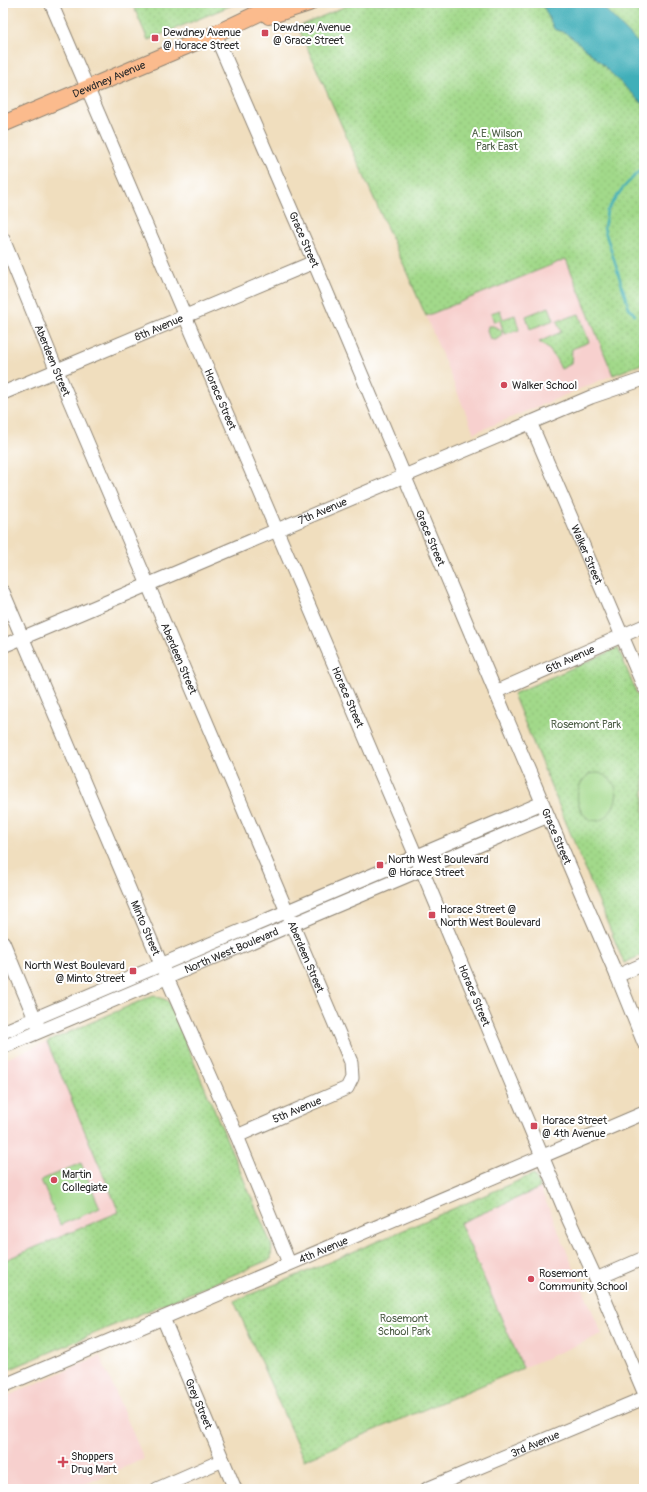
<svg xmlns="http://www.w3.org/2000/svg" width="647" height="1492" viewBox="0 0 647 1492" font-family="Pangolin,sans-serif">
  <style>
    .built { fill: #f7d0ce }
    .park { fill: url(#park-dots); stroke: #66825a }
    .pitch { fill: #a2d98a; stroke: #66825a }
    .water { fill: #3fafb9; stroke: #356d72 }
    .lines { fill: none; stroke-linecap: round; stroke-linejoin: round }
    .stream { stroke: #3fafb9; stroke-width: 2.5 }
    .minor-casing { stroke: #8e8474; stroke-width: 15 }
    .major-casing { stroke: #8e8474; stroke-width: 18 }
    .minor { stroke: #fff; stroke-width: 13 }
    .major { stroke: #fbbb8d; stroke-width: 16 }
    .poi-dot { fill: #d1495b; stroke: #fff; stroke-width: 1.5 }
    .labels { text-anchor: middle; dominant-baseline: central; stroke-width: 4; stroke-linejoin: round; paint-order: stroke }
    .poi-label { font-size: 11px; fill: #2b2b2b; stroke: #fff; text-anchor: start }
    .street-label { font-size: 11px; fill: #2b2b2b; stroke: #fff }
    .park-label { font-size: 11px; fill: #4f5f48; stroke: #fff }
  </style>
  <defs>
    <pattern id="park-dots" width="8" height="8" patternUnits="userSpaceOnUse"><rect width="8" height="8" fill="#a2d98a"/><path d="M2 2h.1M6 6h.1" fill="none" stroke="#8cba77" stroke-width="1.8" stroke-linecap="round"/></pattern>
  </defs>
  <rect width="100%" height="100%" fill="#fff"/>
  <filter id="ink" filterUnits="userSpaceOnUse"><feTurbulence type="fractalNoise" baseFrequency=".025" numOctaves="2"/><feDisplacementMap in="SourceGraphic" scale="8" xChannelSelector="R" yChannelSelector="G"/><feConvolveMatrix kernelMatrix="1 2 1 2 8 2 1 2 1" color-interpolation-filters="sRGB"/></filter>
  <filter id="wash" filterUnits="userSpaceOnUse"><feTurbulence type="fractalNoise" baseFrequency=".012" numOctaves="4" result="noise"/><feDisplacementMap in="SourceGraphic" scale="16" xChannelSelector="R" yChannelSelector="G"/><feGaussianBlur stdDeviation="0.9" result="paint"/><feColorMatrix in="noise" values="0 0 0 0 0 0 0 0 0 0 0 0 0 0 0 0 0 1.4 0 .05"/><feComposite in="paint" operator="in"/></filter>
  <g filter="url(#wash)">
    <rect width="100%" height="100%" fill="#f0debe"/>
    <!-- built -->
    <path class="built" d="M 566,259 L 613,375 L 474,433 L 426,316 Z
      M 47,1042 L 119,1212 L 3,1261 L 3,1060 Z
      M 540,1188 L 602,1334 L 523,1368 L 459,1223 Z
      M 100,1356 L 144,1459 L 73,1489 L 3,1489 L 3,1398 Z"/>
    <!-- park -->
    <path class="park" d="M 132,3 L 237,3 L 148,40 Z
      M 353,3 L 644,3 L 644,363 L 613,375 L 566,259 L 426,316 L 298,27 Z
      M 500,310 L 503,319 L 515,315 L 519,330 L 504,334 L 500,320 L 494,322 L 491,313 Z
      M 579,314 L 589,342 L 572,349 L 571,364 L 561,369 C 555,356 551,350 539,342 L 561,332 L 557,321 Z
      M 488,326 L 493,326 L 502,330 L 501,337 L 495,340 L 490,339 L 487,331 Z
      M 618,648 L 644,711 L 644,954 L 624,963 L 513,694 Z
      M 154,995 L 168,1001 L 272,1246 L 271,1259 L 3,1372 L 3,1261 L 119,1212 L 47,1042 Z
      M 534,1174 L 540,1188 L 460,1223 L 523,1368 L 304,1460 L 234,1301 L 313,1269 Z"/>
    <!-- pitch -->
    <path class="pitch" d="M 549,307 L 554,320 L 530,329 L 526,316 Z
      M 599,773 C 615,779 621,791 613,807 C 597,838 569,810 580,785 C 582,781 586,776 590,774 C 593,773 597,773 599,773 Z
      M 81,1163 L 100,1208 L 60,1225 L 41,1180 Z"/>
    <!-- water -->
    <path class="water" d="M 542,3 L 599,3 L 644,49 L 644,104 L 640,102 L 595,57 L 576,41 L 566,33 L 554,29 Z"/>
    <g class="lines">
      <!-- stream -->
      <path class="stream" d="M 635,315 L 629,308 L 604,228 L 607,211 L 622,189 L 644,166"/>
    </g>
  </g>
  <g filter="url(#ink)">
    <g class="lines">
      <!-- minor casing -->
      <g class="minor-casing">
        <g id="minor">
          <path id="s1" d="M 51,3 L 422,870 L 568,1218 L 596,1279 L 644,1392"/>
          <path id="s2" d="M 215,34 L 314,262 L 548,816 L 617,976 L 644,1043"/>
          <path id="s3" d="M 3,239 L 57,371 L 351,1062 L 352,1078 L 347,1088 L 237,1136"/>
          <path id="s4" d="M 3,393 L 314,262"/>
          <path id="s5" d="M 530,422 L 644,687"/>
          <path id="s6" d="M 3,592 L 167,978 L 237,1136 L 289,1263"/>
          <path id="s7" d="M 3,646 L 591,397 L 644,379"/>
          <path id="s8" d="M 495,692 L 644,626"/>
          <path d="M 3,942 L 38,1026"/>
          <path d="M 617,976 L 644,964"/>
          <path d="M 3,1032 L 542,803"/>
          <path id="s9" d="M 3,1047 L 548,816"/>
          <path d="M 596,1279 L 644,1258"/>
          <path id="s10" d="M 163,1318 L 235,1489"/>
          <path id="s11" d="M 3,1386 L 644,1113"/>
          <path d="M 157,1489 L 223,1460"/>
          <path id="s12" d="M 427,1489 L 644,1398"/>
        </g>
      </g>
      <!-- major casing -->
      <g class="major-casing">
        <g id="major">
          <path d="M 269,16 L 309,3"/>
          <path id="s13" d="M 3,124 L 215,34 L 280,3"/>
        </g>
      </g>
      <!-- minor -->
      <use href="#minor" class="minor"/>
      <!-- major -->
      <use href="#major" class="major"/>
    </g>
  </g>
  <!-- markers -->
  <g class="poi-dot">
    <rect x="261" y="29" width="8" height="8" rx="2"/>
    <rect x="151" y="34" width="8" height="8" rx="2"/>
    <circle cx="504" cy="385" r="4"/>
    <rect x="376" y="861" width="8" height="8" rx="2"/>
    <rect x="428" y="911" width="8" height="8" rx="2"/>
    <rect x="129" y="967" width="8" height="8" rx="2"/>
    <rect x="530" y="1122" width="8" height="8" rx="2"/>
    <circle cx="54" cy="1180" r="4"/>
    <circle cx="531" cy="1279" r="4"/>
    <path d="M61 1456h4v4h4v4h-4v4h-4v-4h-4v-4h4z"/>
  </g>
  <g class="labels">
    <!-- poi labels -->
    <g class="poi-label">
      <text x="273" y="27">Dewdney Avenue<tspan x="273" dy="13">@ Grace Street</tspan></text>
      <text x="163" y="32">Dewdney Avenue<tspan x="163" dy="13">@ Horace Street</tspan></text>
      <text x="512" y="385">Walker School</text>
      <text x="388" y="859">North West Boulevard<tspan x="388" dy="13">@ Horace Street</tspan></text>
      <text x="440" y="909">Horace Street @<tspan x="440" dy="13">North West Boulevard</tspan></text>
      <text x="125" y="965" text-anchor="end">North West Boulevard<tspan x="125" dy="13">@ Minto Street</tspan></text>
      <text x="542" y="1120">Horace Street<tspan x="542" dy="13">@ 4th Avenue</tspan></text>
      <text x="62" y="1174">Martin<tspan x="62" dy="13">Collegiate</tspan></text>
      <text x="539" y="1273">Rosemont<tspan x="539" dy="13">Community School</tspan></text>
      <text x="71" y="1456">Shoppers<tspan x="71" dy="13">Drug Mart</tspan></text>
    </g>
    <!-- street labels -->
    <g class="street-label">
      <text stroke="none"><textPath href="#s13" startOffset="115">Dewdney Avenue</textPath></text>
      <text stroke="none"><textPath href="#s2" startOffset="224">Grace Street</textPath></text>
      <text stroke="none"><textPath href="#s4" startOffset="169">8th Avenue</textPath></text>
      <text stroke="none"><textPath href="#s3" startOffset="131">Aberdeen Street</textPath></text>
      <text stroke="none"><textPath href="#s1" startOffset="431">Horace Street</textPath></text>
      <text stroke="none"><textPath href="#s7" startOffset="347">7th Avenue</textPath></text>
      <text stroke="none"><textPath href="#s2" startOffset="548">Grace Street</textPath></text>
      <text stroke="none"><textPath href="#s5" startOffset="144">Walker Street</textPath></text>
      <text stroke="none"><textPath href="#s3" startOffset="455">Aberdeen Street</textPath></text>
      <text stroke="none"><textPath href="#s8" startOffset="82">6th Avenue</textPath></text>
      <text stroke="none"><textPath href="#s1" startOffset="755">Horace Street</textPath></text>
      <text stroke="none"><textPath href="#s2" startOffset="872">Grace Street</textPath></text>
      <text stroke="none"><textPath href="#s6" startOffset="365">Minto Street</textPath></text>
      <text stroke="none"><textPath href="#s9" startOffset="248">North West Boulevard</textPath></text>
      <text stroke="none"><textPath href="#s3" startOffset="779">Aberdeen Street</textPath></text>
      <text stroke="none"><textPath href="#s1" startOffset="1079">Horace Street</textPath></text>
      <text transform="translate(297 1110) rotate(-23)">5th Avenue</text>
      <text stroke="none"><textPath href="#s11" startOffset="348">4th Avenue</textPath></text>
      <text stroke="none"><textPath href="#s10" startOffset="93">Grey Street</textPath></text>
      <text stroke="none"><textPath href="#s12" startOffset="117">3rd Avenue</textPath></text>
    </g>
    <!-- park labels -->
    <g class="park-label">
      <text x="497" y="133">A.E. Wilson<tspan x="497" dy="13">Park East</tspan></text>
      <text x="586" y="724">Rosemont Park</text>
      <text x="404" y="1318">Rosemont<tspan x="404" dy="13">School Park</tspan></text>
    </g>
  </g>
  <!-- margin -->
  <rect width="647" height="1492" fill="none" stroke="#fff" stroke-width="16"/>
</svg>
